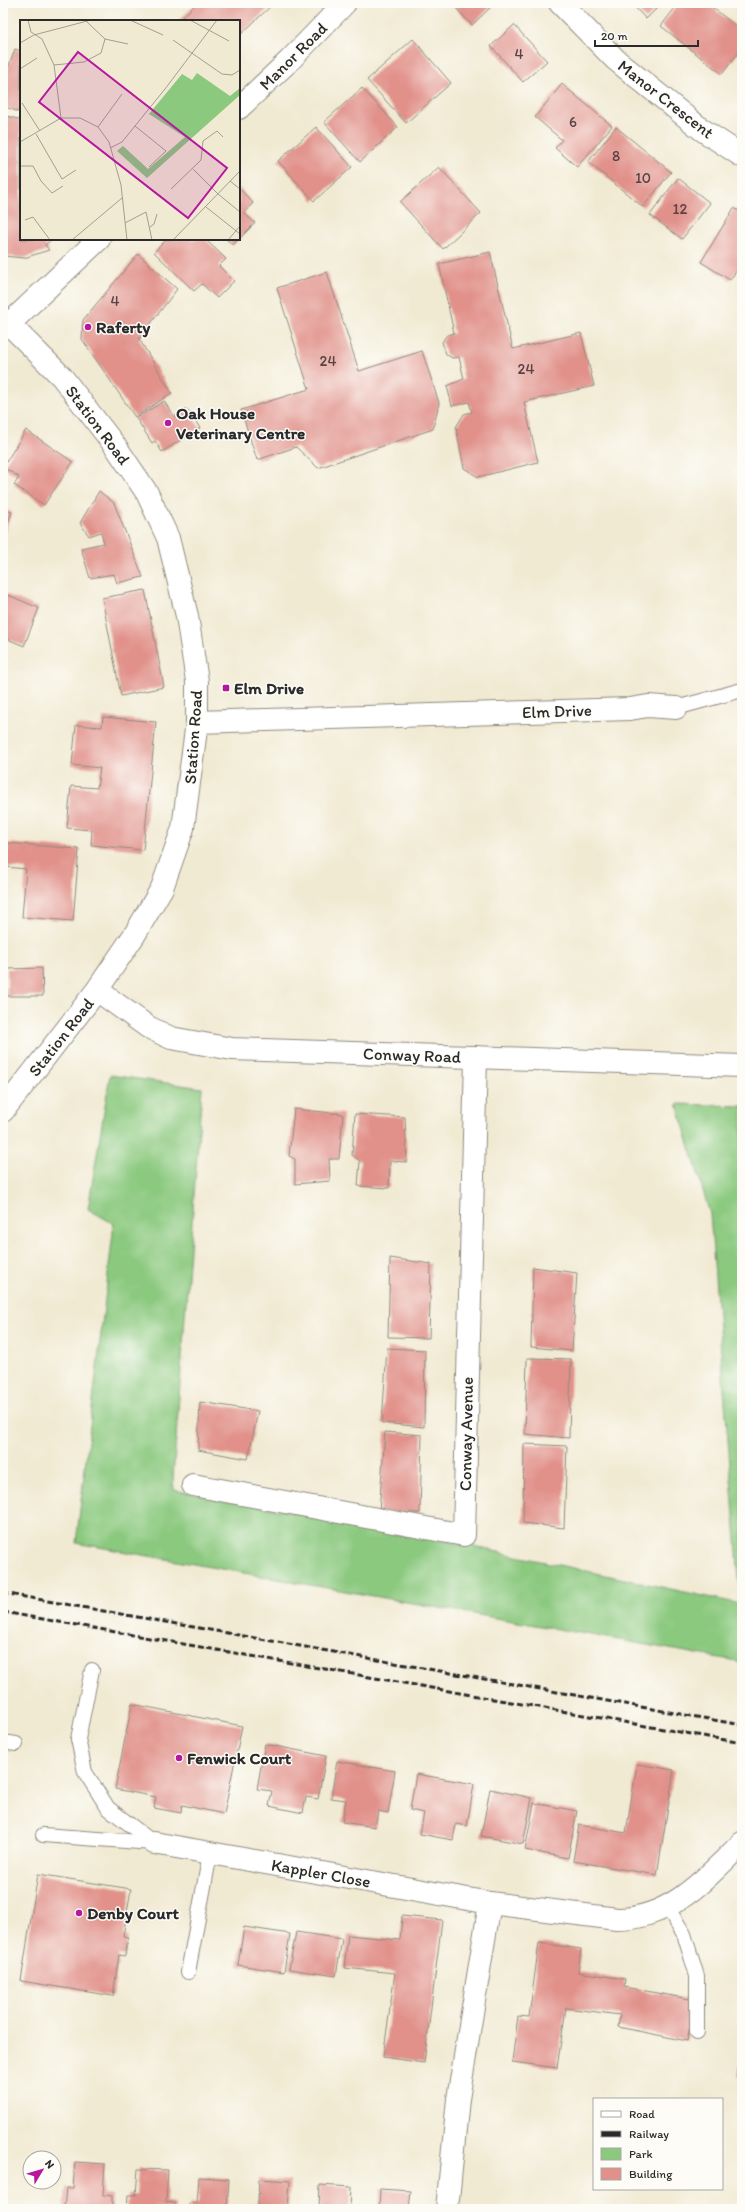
<svg xmlns="http://www.w3.org/2000/svg" width="745" height="2212" viewBox="0 0 745 2212" font-family="Itim,sans-serif">
  <style>
    .green { fill: #8bc97f; stroke: #5b7a55 }
    .building { fill: #e1918a }
    .lines { fill: none; stroke-linecap: round; stroke-linejoin: round }
    .service-casing { stroke: #8e8a7f; stroke-width: 16 }
    .minor-casing { stroke: #8e8a7f; stroke-width: 24 }
    .tertiary-casing { stroke: #8e8a7f; stroke-width: 24 }
    .service { stroke: #fff; stroke-width: 14 }
    .minor { stroke: #fff; stroke-width: 22 }
    .tertiary { stroke: #fff; stroke-width: 22 }
    .rail { stroke: #2b2b2b; stroke-width: 3; stroke-dasharray: 6 3; stroke-linecap: butt }
    .poi-dot { fill: #b5179e; stroke: #fdfcf7; stroke-width: 1.5 }
    .labels { text-anchor: middle; dominant-baseline: central; stroke-width: 3; stroke-linejoin: round; paint-order: stroke }
    .number-label { font-size: 15px; fill: #584443 }
    .street-label { font-size: 17px; fill: #2b2b2b; stroke: #fdfcf7 }
    .poi-label { font-size: 17px; font-weight: bold; fill: #2b2b2b; stroke: #fdfcf7; text-anchor: start }
    .inset-road { fill: none; stroke: #a29e90; stroke-width: 1 }
    .view { fill: #b5179e; fill-opacity: 0.15; stroke: #b5179e; stroke-width: 2 }
    .inset-edge { fill: none; stroke: #2b2b2b; stroke-width: 2 }
  </style>
  <rect width="100%" height="100%" fill="#fdfcf7"/>
  <filter id="ink" filterUnits="userSpaceOnUse"><feTurbulence type="fractalNoise" baseFrequency=".025" numOctaves="2"/><feDisplacementMap in="SourceGraphic" scale="8" xChannelSelector="R" yChannelSelector="G"/><feConvolveMatrix kernelMatrix="1 2 1 2 8 2 1 2 1" color-interpolation-filters="sRGB"/></filter>
  <filter id="wash" filterUnits="userSpaceOnUse"><feTurbulence type="fractalNoise" baseFrequency=".012" numOctaves="4" result="noise"/><feDisplacementMap in="SourceGraphic" scale="16" xChannelSelector="R" yChannelSelector="G"/><feGaussianBlur stdDeviation="0.9" result="paint"/><feColorMatrix in="noise" values="0 0 0 0 0 0 0 0 0 0 0 0 0 0 0 0 0 1.4 0 .05"/><feComposite in="paint" operator="in"/></filter>
  <g filter="url(#wash)">
    <rect width="100%" height="100%" fill="#f1ead3"/>
    <!-- green -->
    <path class="green" d="M 110,1075 L 202,1088 L 173,1478 L 174,1490 L 470,1546 L 741,1604 L 710,1214 L 677,1104 L 742,1106 L 742,1662 L 76,1543 L 114,1224 L 88,1209 Z"/>
    <g id="blocks">
      <!-- building -->
      <path class="building" d="M 197,3 L 270,3 L 272,5 L 239,36 L 239,21 L 178,21 Z
        M 451,3 L 493,3 L 494,4 L 472,25 Z
        M 631,3 L 662,3 L 646,19 Z
        M 679,3 L 707,3 L 742,31 L 742,48 L 722,74 L 661,26 Z
        M 514,25 L 547,61 L 523,82 L 491,46 Z
        M 413,39 L 451,83 L 406,123 L 367,80 Z
        M 15,49 L 21,51 L 21,113 L 3,106 L 3,82 Z
        M 562,84 L 612,126 L 577,167 L 555,148 L 562,140 L 535,117 Z
        M 362,88 L 398,127 L 360,162 L 324,122 Z
        M 3,115 L 21,120 L 21,239 L 52,239 L 45,245 L 49,250 L 24,258 L 3,256 Z
        M 316,127 L 352,167 L 314,201 L 278,161 Z
        M 616,127 L 671,172 L 643,207 L 588,162 Z
        M 439,167 L 481,213 L 443,249 L 400,202 Z
        M 678,178 L 710,203 L 682,239 L 650,215 Z
        M 239,188 L 253,203 L 244,213 L 255,223 L 233,245 L 226,239 L 239,239 Z
        M 734,208 L 742,213 L 742,263 L 730,280 L 701,262 Z
        M 167,239 L 205,239 L 226,259 L 219,266 L 234,281 L 217,298 L 202,284 L 194,291 L 154,252 Z
        M 490,252 L 513,349 L 581,333 L 594,386 L 524,402 L 538,462 L 478,477 L 464,468 L 456,427 L 464,414 L 472,412 L 469,402 L 452,406 L 447,386 L 464,379 L 459,357 L 452,358 L 446,354 L 442,342 L 446,336 L 454,333 L 439,264 Z
        M 138,254 L 177,289 L 139,339 L 172,393 L 135,417 L 82,339 L 83,320 Z
        M 327,272 L 359,371 L 422,351 L 439,403 L 433,429 L 318,468 L 296,447 L 257,460 L 241,410 L 309,389 L 277,288 Z
        M 164,401 L 174,417 L 187,409 L 200,428 L 162,452 L 155,441 L 152,443 L 136,418 Z
        M 26,430 L 73,462 L 44,505 L 14,485 L 19,477 L 3,467 Z
        M 99,491 L 114,503 L 143,577 L 117,583 L 114,574 L 90,578 L 81,548 L 104,543 L 101,532 L 89,536 L 80,523 Z
        M 3,509 L 12,512 L 3,537 Z
        M 145,590 L 164,687 L 121,696 L 102,598 Z
        M 3,593 L 39,608 L 24,646 L 3,637 Z
        M 103,717 L 156,722 L 143,850 L 91,845 L 92,830 L 67,828 L 71,786 L 97,788 L 100,768 L 72,765 L 76,725 L 102,727 Z
        M 8,843 L 79,849 L 73,921 L 22,917 L 26,869 L 6,867 Z
        M 42,968 L 43,996 L 7,996 L 7,969 Z
        M 294,1109 L 343,1114 L 339,1159 L 329,1159 L 330,1181 L 295,1184 L 295,1159 L 289,1156 Z
        M 355,1114 L 405,1117 L 407,1162 L 390,1161 L 389,1188 L 358,1186 L 360,1161 L 352,1155 Z
        M 390,1258 L 431,1264 L 429,1338 L 388,1337 Z
        M 533,1267 L 577,1273 L 572,1351 L 531,1347 Z
        M 387,1348 L 425,1350 L 424,1427 L 382,1423 Z
        M 527,1358 L 571,1359 L 569,1438 L 525,1434 Z
        M 200,1402 L 258,1411 L 248,1459 L 198,1450 Z
        M 385,1432 L 422,1435 L 420,1513 L 379,1512 Z
        M 524,1444 L 567,1446 L 564,1528 L 523,1523 Z
        M 132,1704 L 242,1726 L 224,1814 L 182,1805 L 181,1813 L 154,1808 L 156,1797 L 115,1789 Z
        M 265,1744 L 326,1756 L 318,1799 L 306,1797 L 303,1813 L 269,1806 L 272,1791 L 257,1789 Z
        M 337,1761 L 395,1771 L 388,1813 L 378,1811 L 375,1827 L 342,1822 L 346,1800 L 331,1798 Z
        M 637,1764 L 674,1770 L 657,1875 L 573,1861 L 579,1825 L 626,1833 Z
        M 416,1774 L 474,1784 L 467,1826 L 456,1824 L 453,1840 L 420,1834 L 424,1813 L 410,1810 Z
        M 490,1789 L 532,1798 L 523,1844 L 481,1836 Z
        M 534,1803 L 577,1811 L 568,1858 L 525,1850 Z
        M 38,1874 L 131,1889 L 123,1936 L 128,1937 L 125,1956 L 119,1955 L 113,1996 L 21,1981 Z
        M 402,1916 L 442,1920 L 424,2063 L 383,2057 L 395,1973 L 344,1968 L 348,1935 L 400,1940 Z
        M 244,1927 L 290,1934 L 284,1972 L 238,1965 Z
        M 296,1932 L 342,1939 L 336,1976 L 289,1969 Z
        M 539,1943 L 581,1949 L 578,1972 L 625,1979 L 624,1987 L 695,2000 L 687,2041 L 618,2027 L 620,2015 L 566,2008 L 557,2068 L 512,2062 L 518,2016 L 529,2017 Z
        M 741,2053 L 742,2053 L 742,2077 L 737,2077 Z
        M 75,2162 L 105,2164 L 103,2195 L 112,2196 L 112,2209 L 64,2209 L 66,2188 L 73,2188 Z
        M 138,2169 L 168,2170 L 166,2202 L 175,2203 L 175,2209 L 127,2209 L 128,2195 L 136,2195 Z
        M 199,2177 L 229,2179 L 227,2209 L 189,2209 L 189,2203 L 197,2203 Z
        M 259,2179 L 290,2181 L 288,2209 L 250,2209 L 250,2205 L 258,2206 Z
        M 320,2185 L 351,2187 L 350,2209 L 319,2209 Z
        M 380,2189 L 411,2191 L 409,2209 L 379,2209 Z"/>
    </g>
  </g>
  <g filter="url(#ink)">
    <use href="#blocks" fill-opacity="0" stroke="#8e8a7f" stroke-width="1"/>
    <g class="lines">
      <!-- service casing -->
      <g class="service-casing">
        <path id="service" d="M 676,708 L 742,690
          M 92,1670 L 78,1739 L 85,1772 L 108,1808 L 154,1843
          M 3,1742 L 16,1744
          M 43,1835 L 153,1843
          M 667,1907 L 684,1934 L 697,1976 L 697,2032
          M 188,1972 L 210,1854"/>
      </g>
      <!-- minor casing -->
      <g class="minor-casing">
        <path id="minor" d="M 560,3 L 616,60 L 701,129 L 742,156
          M 197,722 L 630,709 L 648,706 L 676,708
          M 193,1485 L 464,1535 L 476,1057
          M 154,1843 L 490,1903 L 617,1919 C 671,1919 706,1878 742,1843
          M 447,2209 L 458,2099 L 490,1903"/>
      </g>
      <!-- tertiary casing -->
      <g class="tertiary-casing">
        <path id="tertiary" d="M 239,108 L 290,60 L 345,3
          M 3,320 L 9,324 L 62,377 L 116,447 L 147,493 L 168,538 L 187,616 L 197,681 L 197,722 L 183,828 L 162,888 L 135,934 L 97,990 L 3,1111
          M 9,324 L 99,239
          M 97,990 L 148,1027 L 171,1038 L 232,1049 L 742,1066"/>
      </g>
      <!-- service -->
      <use href="#service" class="service"/>
      <!-- minor -->
      <use href="#minor" class="minor"/>
      <!-- tertiary -->
      <use href="#tertiary" class="tertiary"/>
      <!-- rail -->
      <path class="rail" d="M 3,1593 L 742,1725
        M 3,1612 L 742,1743"/>
    </g>
  </g>
  <!-- markers -->
  <g class="poi-dot">
    <circle cx="88" cy="327" r="4"/>
    <circle cx="168" cy="423" r="4"/>
    <rect x="222" y="684" width="8" height="8" rx="2"/>
    <circle cx="179" cy="1758" r="4"/>
    <circle cx="79" cy="1913" r="4"/>
  </g>
  <g class="labels">
    <!-- number labels -->
    <g class="number-label">
      <text x="519" y="54">4</text>
      <text x="573" y="122">6</text>
      <text x="616" y="156">8</text>
      <text x="643" y="178">10</text>
      <text x="680" y="209">12</text>
      <text x="115" y="301">4</text>
      <text x="328" y="361">24</text>
      <text x="526" y="369">24</text>
    </g>
    <!-- street labels -->
    <g class="street-label">
      <text transform="translate(293 56) rotate(-45)">Manor Road</text>
      <text transform="translate(666 99) rotate(38)">Manor Crescent</text>
      <text transform="translate(98 425) rotate(53)">Station Road</text>
      <text transform="translate(557 711) rotate(-2)">Elm Drive</text>
      <text transform="translate(193 737) rotate(-86)">Station Road</text>
      <text transform="translate(61 1037) rotate(-52)">Station Road</text>
      <text transform="translate(412 1055) rotate(2)">Conway Road</text>
      <text transform="translate(466 1434) rotate(-89)">Conway Avenue</text>
      <text transform="translate(321 1873) rotate(10)">Kappler Close</text>
    </g>
    <!-- poi labels -->
    <g class="poi-label">
      <text x="96" y="327">Raferty</text>
      <text x="176" y="413">Oak House<tspan x="176" dy="20">Veterinary Centre</tspan></text>
      <text x="234" y="688">Elm Drive</text>
      <text x="187" y="1758">Fenwick Court</text>
      <text x="87" y="1913">Denby Court</text>
    </g>
  </g>
  <!-- overview -->
  <g transform="translate(20 20)">
    <rect width="220" height="220" fill="#f1ead3"/>
    <path d="M 177,53 L 210,76 L 220,68 L 220,75 L 127,158 L 97,131 L 103,126 L 128,149 L 165,117 L 129,94 L 162,54 L 172,60 Z" fill="#8bc97f"/>
    <path class="inset-road" d="M 8,0 L 11,12 L 22,19 L 34,45 L 41,98M 110,0 L 143,15M 170,0 L 209,21M 85,19 L 108,24M 153,20 L 202,54 L 212,55 L 220,50M 0,23 L 14,15 L 71,0M 34,45 L 64,42 L 81,33 L 85,19 L 66,1M 0,49 L 17,38M 2,83 L 20,111M 115,106 L 146,131 L 129,147M 78,107 L 102,74M 16,114 L 42,159 L 56,150M 0,122 L 41,98 L 60,98 L 78,107 L 89,122 L 101,165 L 107,220M 90,128 L 102,122 L 145,69 L 197,0M 0,146 L 13,146 L 21,161 L 32,173 L 43,166M 173,149 L 198,174 L 220,192M 210,161 L 220,169M 151,169 L 181,140 L 183,121 L 197,111 L 203,117M 186,187 L 220,214M 5,200 L 13,197 L 30,220M 105,203 L 126,192 L 132,220M 130,207 L 134,204 L 137,194M 52,220 L 102,178M 153,220 L 220,151M 208,220 L 220,206"/>
    <path class="view" d="M 58,32 L 207,148 L 168,198 L 19,82 Z"/>
    <rect width="220" height="220" class="inset-edge"/>
  </g>
  <!-- margin -->
  <rect width="745" height="2212" fill="none" stroke="#fdfcf7" stroke-width="16"/>
  <!-- legend -->
  <rect x="593" y="2098" width="130" height="92" fill="#fdfcf7" stroke="#a9a8a5"/>
  <rect x="601" y="2111" width="20" height="6" fill="#ffffff" stroke="#a9a8a5"/>
  <text x="629" y="2118" font-size="12" fill="#2b2b2b">Road</text>
  <rect x="601" y="2131" width="20" height="6" fill="#2b2b2b" stroke="#a9a8a5"/>
  <text x="629" y="2138" font-size="12" fill="#2b2b2b">Railway</text>
  <rect x="601" y="2148" width="20" height="12" fill="#8bc97f" stroke="#a9a8a5"/>
  <text x="629" y="2158" font-size="12" fill="#2b2b2b">Park</text>
  <rect x="601" y="2168" width="20" height="12" fill="#e1918a" stroke="#a9a8a5"/>
  <text x="629" y="2178" font-size="12" fill="#2b2b2b">Building</text>
  <!-- north arrow -->
  <g transform="translate(42 2170) rotate(52)"><circle r="19" fill="#fdfcf7" stroke="#a9a8a5"/>
  <path d="M0-3L7 15L0 10L-7 15Z" fill="#b5179e"/>
  <text y="-6" font-size="11" font-weight="bold" text-anchor="middle" fill="#2b2b2b">N</text>
  </g>
  <!-- scale -->
  <path d="M595 40v6h103v-6" fill="none" stroke="#2b2b2b" stroke-width="2"/>
  <text x="601" y="40" font-size="12" fill="#2b2b2b" stroke="#fdfcf7" stroke-width="3" paint-order="stroke">20 m</text>
</svg>
